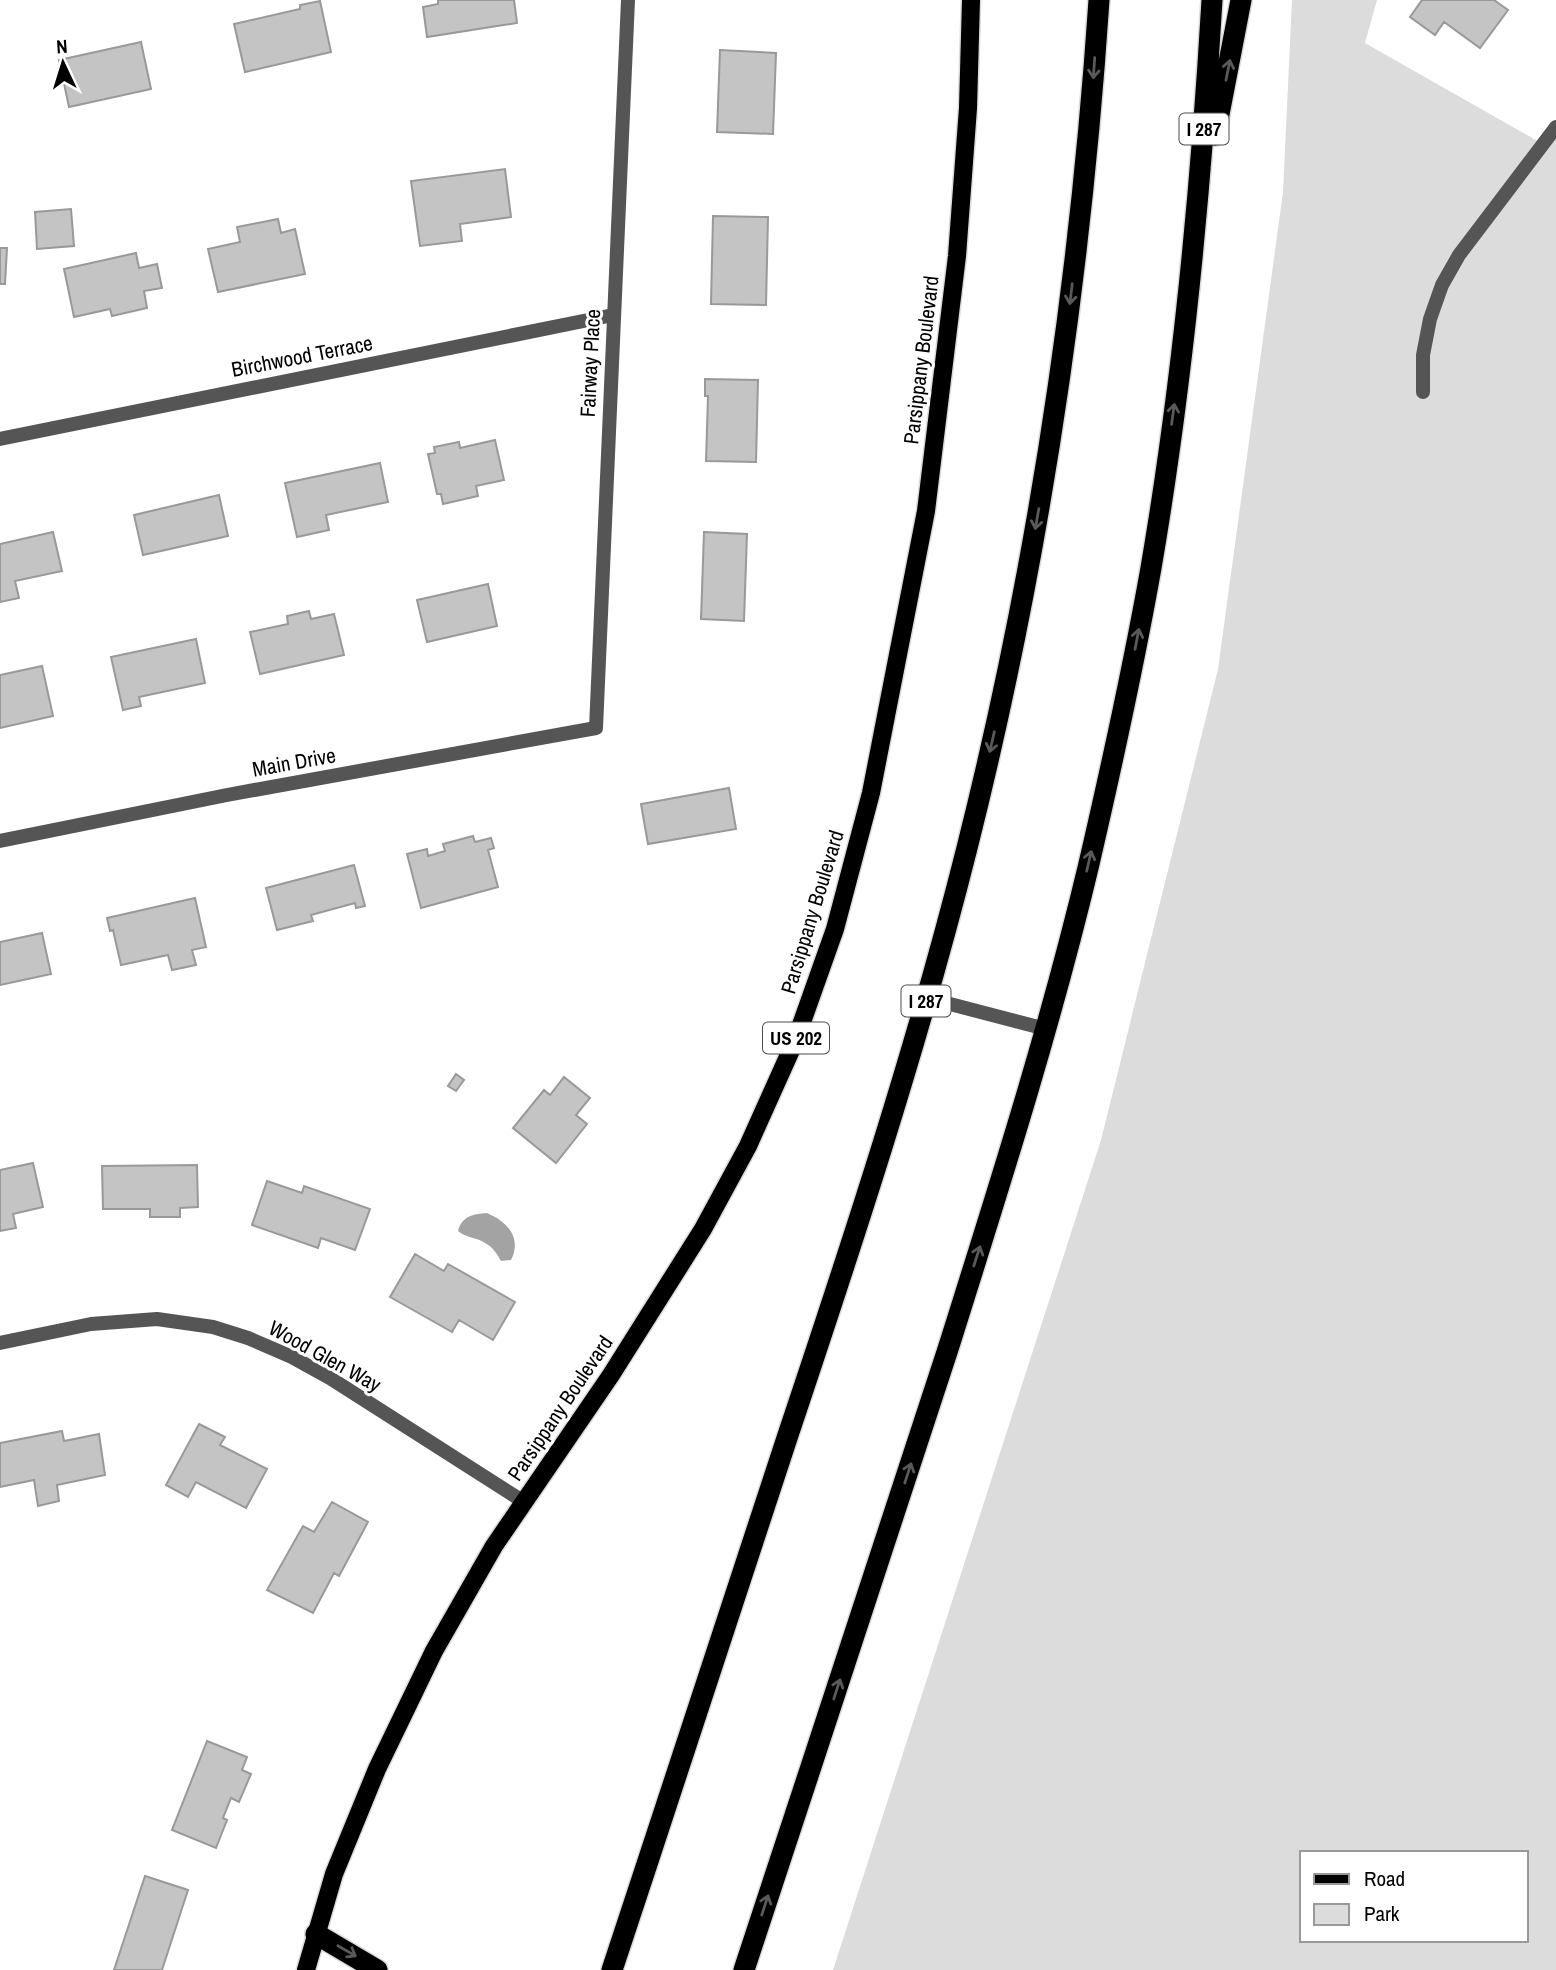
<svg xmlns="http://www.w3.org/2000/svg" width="1556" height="1970" viewBox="0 0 1556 1970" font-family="'Archivo Narrow',sans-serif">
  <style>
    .green { fill: #dcdcdc; fill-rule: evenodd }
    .water { fill: #a3a3a3 }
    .building { fill: #c4c4c4; stroke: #999; stroke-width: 2 }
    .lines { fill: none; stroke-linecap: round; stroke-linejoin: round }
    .primary-casing { stroke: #dbdbdb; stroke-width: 21 }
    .highway-casing { stroke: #dbdbdb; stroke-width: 24 }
    .lane { stroke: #555; stroke-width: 14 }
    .street { stroke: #555; stroke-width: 14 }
    .primary { stroke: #000; stroke-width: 18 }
    .highway { stroke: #000; stroke-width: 21 }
    .oneway { stroke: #595959 }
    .labels { text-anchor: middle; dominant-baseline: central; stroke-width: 6; stroke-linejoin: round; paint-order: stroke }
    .shield { fill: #fff; stroke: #4c4c4c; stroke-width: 2 }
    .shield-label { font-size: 19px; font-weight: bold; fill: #000 }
    .street-label { font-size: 21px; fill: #000; stroke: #fff }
  </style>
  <rect width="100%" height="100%" fill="#fff"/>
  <!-- green -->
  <path class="green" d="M 1292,0 L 1377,0 L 1365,43 L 1541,143 L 1556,126 L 1556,1970 L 833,1970 L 1101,1140 L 1218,669 L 1283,192 ZM 1302,1853 L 1526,1853 L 1526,1940 L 1302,1940 Z"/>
  <!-- water -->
  <path class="water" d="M 487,1213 C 508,1222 522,1238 511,1260 L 501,1261 C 497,1254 493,1247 485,1243 C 476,1237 466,1238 458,1231 C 462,1216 473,1214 487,1213 Z"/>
  <!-- building -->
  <path class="building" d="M 438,0 L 514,0 L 517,23 L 427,37 L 423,7 L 438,4 Z
    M 1422,0 L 1494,0 L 1508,10 L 1480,48 L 1444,22 L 1435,35 L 1410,17 Z
    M 320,1 L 331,52 L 245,72 L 234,24 L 300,9 L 300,5 Z
    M 141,42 L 151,89 L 69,107 L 59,60 Z
    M 720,50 L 776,53 L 773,134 L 717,132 Z
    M 505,169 L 511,217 L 460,224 L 462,241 L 420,246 L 411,181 Z
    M 71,209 L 74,246 L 37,249 L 35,212 Z
    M 713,216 L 768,217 L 766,305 L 711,304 Z
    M 278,219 L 281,233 L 295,229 L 305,274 L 218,292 L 208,249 L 240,242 L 237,227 Z
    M 0,248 L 7,248 L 5,284 L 0,284 Z
    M 136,253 L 139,268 L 157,264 L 162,288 L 144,291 L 147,308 L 112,316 L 110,309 L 74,317 L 64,269 Z
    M 705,379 L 758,380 L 756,462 L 706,461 L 708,396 L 705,396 Z
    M 495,440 L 504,480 L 476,486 L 478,496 L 443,504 L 441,494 L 437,494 L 428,454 L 435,453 L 434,447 L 459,442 L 460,448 Z
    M 380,463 L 388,502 L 326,515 L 329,530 L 297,537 L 285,483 Z
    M 219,495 L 228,536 L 143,555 L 134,515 Z
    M 53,532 L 62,571 L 15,581 L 19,598 L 0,602 L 0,544 Z
    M 704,532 L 747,534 L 744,621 L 701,619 Z
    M 488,584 L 497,626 L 427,642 L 417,600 Z
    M 309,611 L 311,619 L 334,614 L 344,655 L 260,674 L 250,632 L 288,624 L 287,616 Z
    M 196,639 L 205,683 L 139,697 L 141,706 L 123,710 L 111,657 Z
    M 42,666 L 53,716 L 0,728 L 0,675 Z
    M 729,788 L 736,829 L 648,844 L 641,804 Z
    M 473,836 L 475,842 L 491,838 L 494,848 L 488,850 L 498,887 L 421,908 L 407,854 L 427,849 L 428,856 L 445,851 L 443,844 Z
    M 354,865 L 365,906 L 356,908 L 355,903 L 311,915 L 313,921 L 277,930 L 266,888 Z
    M 195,898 L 206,947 L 192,950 L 196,965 L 172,970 L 168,955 L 121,965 L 113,930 L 110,931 L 107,918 Z
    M 42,933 L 51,974 L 0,985 L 0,942 Z
    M 456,1074 L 464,1080 L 456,1091 L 448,1086 Z
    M 564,1077 L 590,1098 L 576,1115 L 587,1124 L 556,1163 L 513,1128 L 544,1090 L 550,1095 Z
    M 33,1163 L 43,1207 L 13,1214 L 16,1228 L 0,1231 L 0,1170 Z
    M 197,1165 L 198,1207 L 180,1208 L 180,1217 L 150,1217 L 150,1209 L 103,1209 L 102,1166 Z
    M 267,1181 L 302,1193 L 304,1186 L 370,1209 L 355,1250 L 321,1238 L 318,1248 L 252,1225 Z
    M 415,1254 L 444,1271 L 448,1264 L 515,1302 L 493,1340 L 459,1320 L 452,1332 L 390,1297 Z
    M 199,1424 L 225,1437 L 220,1445 L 267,1469 L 246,1508 L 196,1482 L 188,1497 L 166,1485 Z
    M 62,1431 L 64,1441 L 99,1434 L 105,1475 L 57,1485 L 59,1501 L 38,1506 L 34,1480 L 0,1487 L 0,1443 Z
    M 332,1502 L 368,1522 L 339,1576 L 334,1573 L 313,1613 L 267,1590 L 303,1526 L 314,1532 Z
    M 207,1741 L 247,1757 L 242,1770 L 251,1774 L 239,1802 L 231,1798 L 223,1818 L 227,1820 L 216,1848 L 172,1830 Z
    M 145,1876 L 188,1890 L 162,1970 L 114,1970 Z"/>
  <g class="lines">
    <!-- primary casing -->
    <g class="primary-casing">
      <path id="primary" d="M 306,1970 L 334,1874 L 377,1769 L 434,1651 L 494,1546 L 611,1375 L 703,1229 L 748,1146 L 796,1039 L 835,929 L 871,793 L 926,511 L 957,256 L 968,108 L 971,0"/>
    </g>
    <!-- highway casing -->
    <g class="highway-casing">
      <path id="highway" d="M 1215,135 L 1241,0
        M 316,1934 L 377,1970
        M 612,1970 C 671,1792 729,1614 788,1435 C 853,1241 917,1047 967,848 C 1037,570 1080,286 1099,0
        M 744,1970 C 812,1763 881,1556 948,1349 C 998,1190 1049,1031 1088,868 C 1111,769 1133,669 1151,568 C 1183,381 1201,190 1212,0"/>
    </g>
    <!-- lane -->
    <path class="lane" d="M 927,998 L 1046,1029"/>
    <!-- street -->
    <path class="street" d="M 1423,392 L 1423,355 L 1430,319 L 1442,285 L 1459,255 L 1556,127
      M 0,439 L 613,315
      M 0,841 L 227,795 L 596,728 L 628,0
      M 0,1343 L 91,1324 L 157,1319 L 213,1327 L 248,1338 L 292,1357 L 330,1378 L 524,1502"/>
    <!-- primary -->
    <use href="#primary" class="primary"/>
    <!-- highway -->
    <use href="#highway" class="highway"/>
  </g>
  <!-- one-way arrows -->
  <defs><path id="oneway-shaft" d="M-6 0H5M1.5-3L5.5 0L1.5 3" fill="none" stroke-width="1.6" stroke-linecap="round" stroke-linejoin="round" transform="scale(1.75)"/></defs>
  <g class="oneway">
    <use href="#oneway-shaft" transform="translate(1094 68) rotate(94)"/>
    <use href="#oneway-shaft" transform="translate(1228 70) rotate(-79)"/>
    <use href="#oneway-shaft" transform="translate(1071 294) rotate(97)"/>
    <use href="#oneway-shaft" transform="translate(1173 414) rotate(-82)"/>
    <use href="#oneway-shaft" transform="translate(1037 519) rotate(100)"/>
    <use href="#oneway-shaft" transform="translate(1137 639) rotate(-79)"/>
    <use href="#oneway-shaft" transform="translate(992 742) rotate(103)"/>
    <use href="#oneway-shaft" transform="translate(1089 861) rotate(-77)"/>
    <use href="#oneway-shaft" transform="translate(977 1256) rotate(-72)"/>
    <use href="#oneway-shaft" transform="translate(908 1473) rotate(-72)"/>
    <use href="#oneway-shaft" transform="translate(837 1689) rotate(-72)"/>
    <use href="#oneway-shaft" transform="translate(765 1905) rotate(-72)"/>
    <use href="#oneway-shaft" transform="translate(347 1951) rotate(30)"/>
  </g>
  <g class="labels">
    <!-- shield labels -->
    <g class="shield">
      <rect x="1179.5" y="113.5" width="49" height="31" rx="5"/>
      <rect x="901.5" y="985.5" width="49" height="31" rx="5"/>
      <rect x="763" y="1022.5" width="66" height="31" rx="5"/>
    </g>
    <g class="shield-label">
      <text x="1204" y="129">I 287</text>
      <text x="926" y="1001">I 287</text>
      <text x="796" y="1038">US 202</text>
    </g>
    <!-- street labels -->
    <g class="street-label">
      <text transform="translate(302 356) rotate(-11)">Birchwood Terrace</text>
      <text transform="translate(921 360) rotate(-83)">Parsippany Boulevard</text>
      <text transform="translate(590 363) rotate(-87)">Fairway Place</text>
      <text transform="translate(294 762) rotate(-10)">Main Drive</text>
      <text transform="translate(812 912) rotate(-73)">Parsippany Boulevard</text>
      <text transform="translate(325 1356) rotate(29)">Wood Glen Way</text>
      <text transform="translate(560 1408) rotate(-56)">Parsippany Boulevard</text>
    </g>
  </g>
  <!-- legend -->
  <rect x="1300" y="1851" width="228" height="91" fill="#ffffff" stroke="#999999" stroke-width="2"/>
  <rect x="1314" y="1874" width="35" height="10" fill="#000000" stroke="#999999" stroke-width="2"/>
  <text x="1364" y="1886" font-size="21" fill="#000000">Road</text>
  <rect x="1314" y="1904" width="35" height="21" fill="#dcdcdc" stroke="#999999" stroke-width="2"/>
  <text x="1364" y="1921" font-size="21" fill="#000000">Park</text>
  <!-- north arrow -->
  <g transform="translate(63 63) rotate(356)" stroke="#ffffff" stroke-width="5" paint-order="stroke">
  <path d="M0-5L12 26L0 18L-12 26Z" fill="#000000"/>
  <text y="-10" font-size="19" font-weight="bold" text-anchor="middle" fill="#000000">N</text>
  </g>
</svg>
